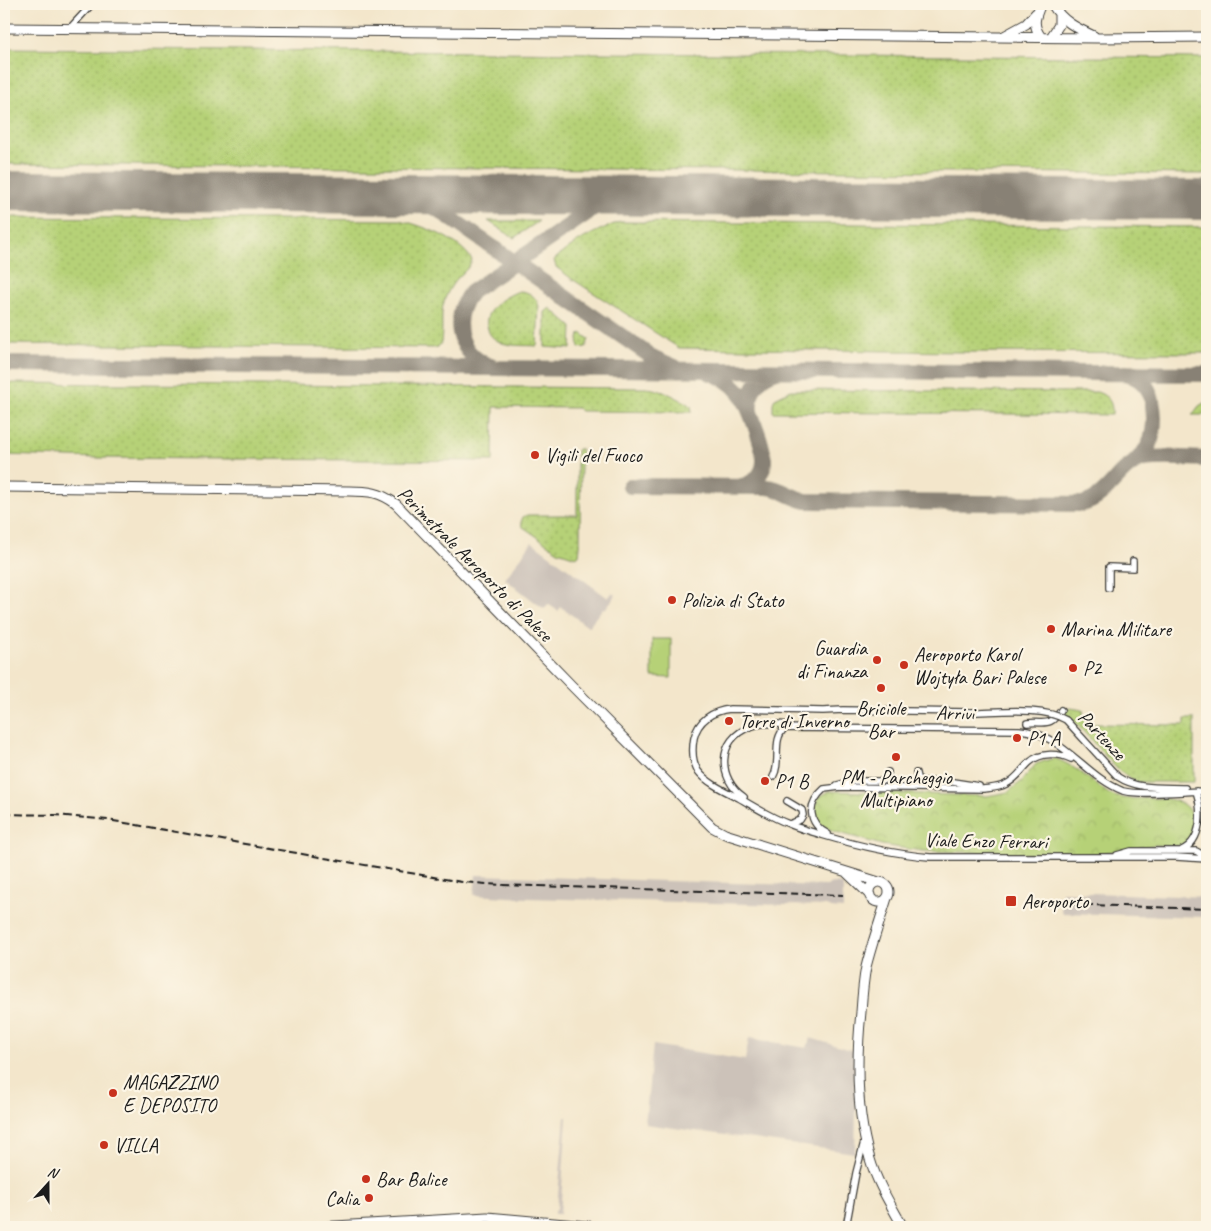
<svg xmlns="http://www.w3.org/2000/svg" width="1211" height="1231" viewBox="0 0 1211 1231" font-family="Caveat,sans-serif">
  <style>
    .industrial { fill: #ccc2b9 }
    .grass { fill: url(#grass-dots); stroke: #69764a }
    .park { fill: url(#park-crowns); stroke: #69764a }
    .garden { fill: #b6d177; stroke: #69764a }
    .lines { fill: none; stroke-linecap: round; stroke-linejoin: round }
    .taxiway { stroke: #888174; stroke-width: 16 }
    .runway { stroke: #888174; stroke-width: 40 }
    .street-casing { stroke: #3c3a36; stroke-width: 8 }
    .secondary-casing { stroke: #3c3a36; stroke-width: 11 }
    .street { stroke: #fff; stroke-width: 5.5 }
    .secondary { stroke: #fff; stroke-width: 9 }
    .rail { stroke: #1c1c1c; stroke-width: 2; stroke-dasharray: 8 4; stroke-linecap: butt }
    .street-bridge-casing { stroke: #3c3a36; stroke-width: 8; stroke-linecap: butt }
    .street-bridge { stroke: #fff; stroke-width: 5.5 }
    .poi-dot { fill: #c8321e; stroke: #fcf5e5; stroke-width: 2 }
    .labels { text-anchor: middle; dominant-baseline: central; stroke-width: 4.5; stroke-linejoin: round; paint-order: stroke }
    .poi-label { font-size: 20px; fill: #1c1c1c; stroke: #fcf5e5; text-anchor: start }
    .street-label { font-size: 20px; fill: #1c1c1c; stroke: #fcf5e5 }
  </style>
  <defs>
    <pattern id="grass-dots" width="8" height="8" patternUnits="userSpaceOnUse" patternTransform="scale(1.25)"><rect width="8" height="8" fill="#b6d177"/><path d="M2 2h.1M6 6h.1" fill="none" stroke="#9cb366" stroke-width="1.8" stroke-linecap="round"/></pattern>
    <pattern id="park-crowns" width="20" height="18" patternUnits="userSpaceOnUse" patternTransform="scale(1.25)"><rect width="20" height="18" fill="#b6d177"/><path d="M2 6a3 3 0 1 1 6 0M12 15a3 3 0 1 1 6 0" fill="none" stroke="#9cb366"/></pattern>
  </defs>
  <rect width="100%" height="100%" fill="#fcf5e5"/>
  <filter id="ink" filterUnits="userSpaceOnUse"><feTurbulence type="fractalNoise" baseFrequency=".02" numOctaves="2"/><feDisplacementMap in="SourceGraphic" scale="10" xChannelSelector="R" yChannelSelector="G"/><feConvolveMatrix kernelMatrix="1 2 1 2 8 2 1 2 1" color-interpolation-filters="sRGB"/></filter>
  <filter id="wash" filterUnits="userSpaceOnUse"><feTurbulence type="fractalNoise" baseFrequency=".0096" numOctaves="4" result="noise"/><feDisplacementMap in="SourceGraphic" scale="20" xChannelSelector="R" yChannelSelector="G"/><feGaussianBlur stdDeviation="1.12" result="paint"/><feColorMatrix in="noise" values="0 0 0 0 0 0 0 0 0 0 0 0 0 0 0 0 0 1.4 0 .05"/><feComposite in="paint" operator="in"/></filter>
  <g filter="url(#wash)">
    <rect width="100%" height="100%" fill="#f3e6cb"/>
    <!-- industrial -->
    <path class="industrial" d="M 532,542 L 608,598 L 612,593 L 616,595 L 605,609 L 603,608 L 588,627 L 561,607 L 558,611 L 548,604 L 544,609 L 505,579 Z
      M 476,875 L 827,886 L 831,883 L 843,884 L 843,909 L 831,908 L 826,906 L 526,898 L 474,895 Z
      M 1062,892 L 1207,897 L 1207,917 L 1061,913 Z
      M 749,1038 L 807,1048 L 810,1038 L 854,1051 L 856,1105 L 855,1153 L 645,1124 L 653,1045 L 745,1060 Z
      M 565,1117 L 567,1117 L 560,1214 L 554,1214 L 557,1208 Z"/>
    <!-- grass -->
    <path class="grass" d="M 4,48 L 1207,58 L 1207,174 L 4,164 Z
      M 4,217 L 399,220 C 421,225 460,239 472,260 C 468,271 458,276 452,285 C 437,309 444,318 441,343 L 438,347 L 433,348 L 4,344 Z
      M 488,221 L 539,221 L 514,238 Z
      M 620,222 L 1207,227 L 1207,351 L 1204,353 L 957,352 L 679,348 L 572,279 L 556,267 L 554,260 C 572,243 596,230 620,222 Z
      M 519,291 C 529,291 537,297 539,307 L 537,346 C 525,345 508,347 498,341 C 493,338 489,335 488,329 C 481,311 503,297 519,291 Z
      M 550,308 L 572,327 L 571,349 L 545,347 L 545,312 Z
      M 581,333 L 589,339 L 586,347 L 579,348 L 578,338 Z
      M 4,383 L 647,388 C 664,390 677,397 691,406 L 692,412 L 581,411 L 577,408 L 494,407 L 493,461 L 100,458 L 4,455 Z
      M 791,390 L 1097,392 C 1109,396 1113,403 1112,415 L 773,412 L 773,403 L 775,398 Z
      M 1207,401 L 1207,415 L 1192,415 L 1199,406 Z
      M 577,449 L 581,449 L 580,546 L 579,555 L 576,557 L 558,551 L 523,527 L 521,522 L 523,517 L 527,515 L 577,515 Z
      M 1070,708 L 1083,710 L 1084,719 L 1089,719 L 1089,724 L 1185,725 L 1185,719 L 1194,719 L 1194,782 L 1138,782 L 1130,779 L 1118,770 L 1074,721 L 1063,713 Z"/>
    <!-- park -->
    <path class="park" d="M 1054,758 C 1071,764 1081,773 1096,784 C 1101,787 1106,793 1111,795 C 1136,806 1184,785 1193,819 C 1196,831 1192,838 1183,846 L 1154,845 L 1095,854 L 1076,855 L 922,851 L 882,845 L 833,831 L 821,825 L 816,817 L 815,806 L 818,798 L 829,791 L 987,796 L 1008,792 L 1022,781 L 1036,764 Z"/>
    <!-- garden -->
    <path class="garden" d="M 652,639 L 671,639 L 671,678 L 652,677 Z"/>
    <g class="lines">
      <!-- taxiway -->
      <path class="taxiway" d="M 401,194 L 421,199 L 430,204 L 652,357 L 675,367
        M 567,195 C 579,200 583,207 578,219
        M 451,219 L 447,206 L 451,199 L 462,194
        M 4,364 L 1207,374
        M 493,367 C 457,356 450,319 471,292 L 602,203 L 618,197 L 629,195
        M 708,372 C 720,376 732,382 740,393 C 748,403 765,449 764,462 C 763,475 753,483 742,486
        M 1125,373 C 1149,380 1153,395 1154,418 C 1154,428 1153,436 1149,445 C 1145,452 1139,458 1134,463
        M 750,412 C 748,392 757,376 777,371
        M 630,486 L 767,487 C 781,488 792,498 806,501 L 1082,504 C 1109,498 1117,468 1141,460 C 1156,455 1190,459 1207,459"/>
      <!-- runway -->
      <path class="runway" d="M 4,191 L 1207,200"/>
    </g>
  </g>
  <g filter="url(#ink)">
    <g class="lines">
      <!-- street casing -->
      <g class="street-casing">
        <path id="street" d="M 70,28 L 92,4
          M 1109,588 L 1109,567 L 1133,568 L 1133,561
          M 970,712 L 843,710 L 823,711 L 730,709 C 713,711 698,720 694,738 C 692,749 692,761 698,771 C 707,783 725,791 739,798 C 755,807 772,818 789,824 C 800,829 811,831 822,835 C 859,846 892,854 930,857 L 1176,857 L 1207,859
          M 1066,720 L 1118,777 C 1138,790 1163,787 1185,788
          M 1027,723 C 1045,721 1050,728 1061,710
          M 916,773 L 917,778 L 922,781 L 953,782 L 979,786
          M 773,777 C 782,762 771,740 785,728 L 1019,730 C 1061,732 1086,777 1123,791 C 1140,796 1187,791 1207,791
          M 837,785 L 852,781 L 882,781 L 888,778 L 888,772
          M 744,797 C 717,779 717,739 750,727 C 762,722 777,724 789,725
          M 787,801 L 802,810 L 803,815 L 800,820 L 789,824
          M 1207,806 L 1207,824
          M 828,834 C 807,823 807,804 824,789 L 840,787 L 983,789 C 990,788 999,788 1006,784 C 1017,779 1021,770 1030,762 C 1041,752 1059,753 1071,759
          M 1182,850 C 1203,840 1202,810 1196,791
          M 1117,855 L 1131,851 L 1196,851 L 1203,855
          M 846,1227 L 856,1173 L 864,1142"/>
      </g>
      <!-- secondary casing -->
      <g class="secondary-casing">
        <path id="secondary" d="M 1041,4 C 1035,17 1032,25 1041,37
          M 1052,4 C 1062,21 1076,28 1094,36
          M 4,28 L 1099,38 L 1207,37
          M 1004,36 L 1026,24 L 1036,13
          M 1051,37 L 1059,25 L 1059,14
          M 4,487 L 349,491 C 369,491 380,492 396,504 L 571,685 L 712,827 L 725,834 L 879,882
          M 847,873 L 870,895
          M869 892a10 10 0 1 1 20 0a10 10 0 1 1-20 0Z
          M 887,898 C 880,921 872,943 866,967 C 863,982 862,997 861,1012 C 856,1060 856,1112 870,1159 C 877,1183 891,1205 903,1227
          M 318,1227 L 487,1217 L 598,1227"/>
      </g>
      <!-- street -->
      <use href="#street" class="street"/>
      <!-- secondary -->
      <use href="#secondary" class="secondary"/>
      <!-- rail -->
      <path class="rail" d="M 4,814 L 56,815 L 108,820 L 462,882 L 500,885 L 843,895
        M 1061,904 L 1207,909"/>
      <!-- street-bridge casing -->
      <g class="street-bridge-casing">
        <path id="street-bridge" d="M 970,712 C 997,712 1044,706 1066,720"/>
      </g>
      <!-- street-bridge -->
      <use href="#street-bridge" class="street-bridge"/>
    </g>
  </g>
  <!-- markers -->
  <g class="poi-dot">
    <circle cx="535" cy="455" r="5"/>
    <circle cx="672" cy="600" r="5"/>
    <circle cx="1051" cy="629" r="5"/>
    <circle cx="877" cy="660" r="5"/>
    <circle cx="904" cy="665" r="5"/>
    <circle cx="1073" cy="668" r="5"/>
    <circle cx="881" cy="688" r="5"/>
    <circle cx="729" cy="721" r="5"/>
    <circle cx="1017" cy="738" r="5"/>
    <circle cx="896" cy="757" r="5"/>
    <circle cx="765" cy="781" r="5"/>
    <rect x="1005" y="895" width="12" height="12" rx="2.5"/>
    <circle cx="113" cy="1093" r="5"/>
    <circle cx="104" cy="1145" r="5"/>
    <circle cx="366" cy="1179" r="5"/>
    <circle cx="369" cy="1198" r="5"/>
  </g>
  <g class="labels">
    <!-- poi labels -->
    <g class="poi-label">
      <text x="545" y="455">Vigili del Fuoco</text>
      <text x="682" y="600">Polizia di Stato</text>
      <text x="1061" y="629">Marina Militare</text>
      <text x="867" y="648" text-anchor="end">Guardia<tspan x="867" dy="23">di Finanza</tspan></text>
      <text x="914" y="654">Aeroporto Karol<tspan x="914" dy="23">Wojtyła Bari Palese</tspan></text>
      <text x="1083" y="668">P2</text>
      <text x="881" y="708" text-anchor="middle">Briciole<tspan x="881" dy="23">Bar</tspan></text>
      <text x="739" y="721">Torre di Inverno</text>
      <text x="1027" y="738">P1 A</text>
      <text x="896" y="777" text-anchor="middle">PM - Parcheggio<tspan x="896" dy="23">Multipiano</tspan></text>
      <text x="775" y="781">P1 B</text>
      <text x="1022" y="901">Aeroporto</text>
      <text x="123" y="1082">MAGAZZINO<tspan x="123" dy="23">E DEPOSITO</tspan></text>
      <text x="114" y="1145">VILLA</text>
      <text x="376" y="1179">Bar Balice</text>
      <text x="359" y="1198" text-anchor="end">Calia</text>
    </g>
    <!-- street labels -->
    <g class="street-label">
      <text transform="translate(475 564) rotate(45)">Perimetrale Aeroporto di Palese</text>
      <text transform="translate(955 713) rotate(1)">Arrivi</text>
      <text transform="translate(1102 735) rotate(47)">Partenze</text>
      <text transform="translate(986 841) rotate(1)">Viale Enzo Ferrari</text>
    </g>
  </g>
  <!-- margin -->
  <rect width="1211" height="1231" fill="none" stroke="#fcf5e5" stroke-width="20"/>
  <!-- north arrow -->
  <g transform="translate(48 1184) rotate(21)" stroke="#fcf5e5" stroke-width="4" paint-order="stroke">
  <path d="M0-4L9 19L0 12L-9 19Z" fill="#1c1c1c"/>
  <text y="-8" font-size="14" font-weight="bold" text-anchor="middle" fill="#1c1c1c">N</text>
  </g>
</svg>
